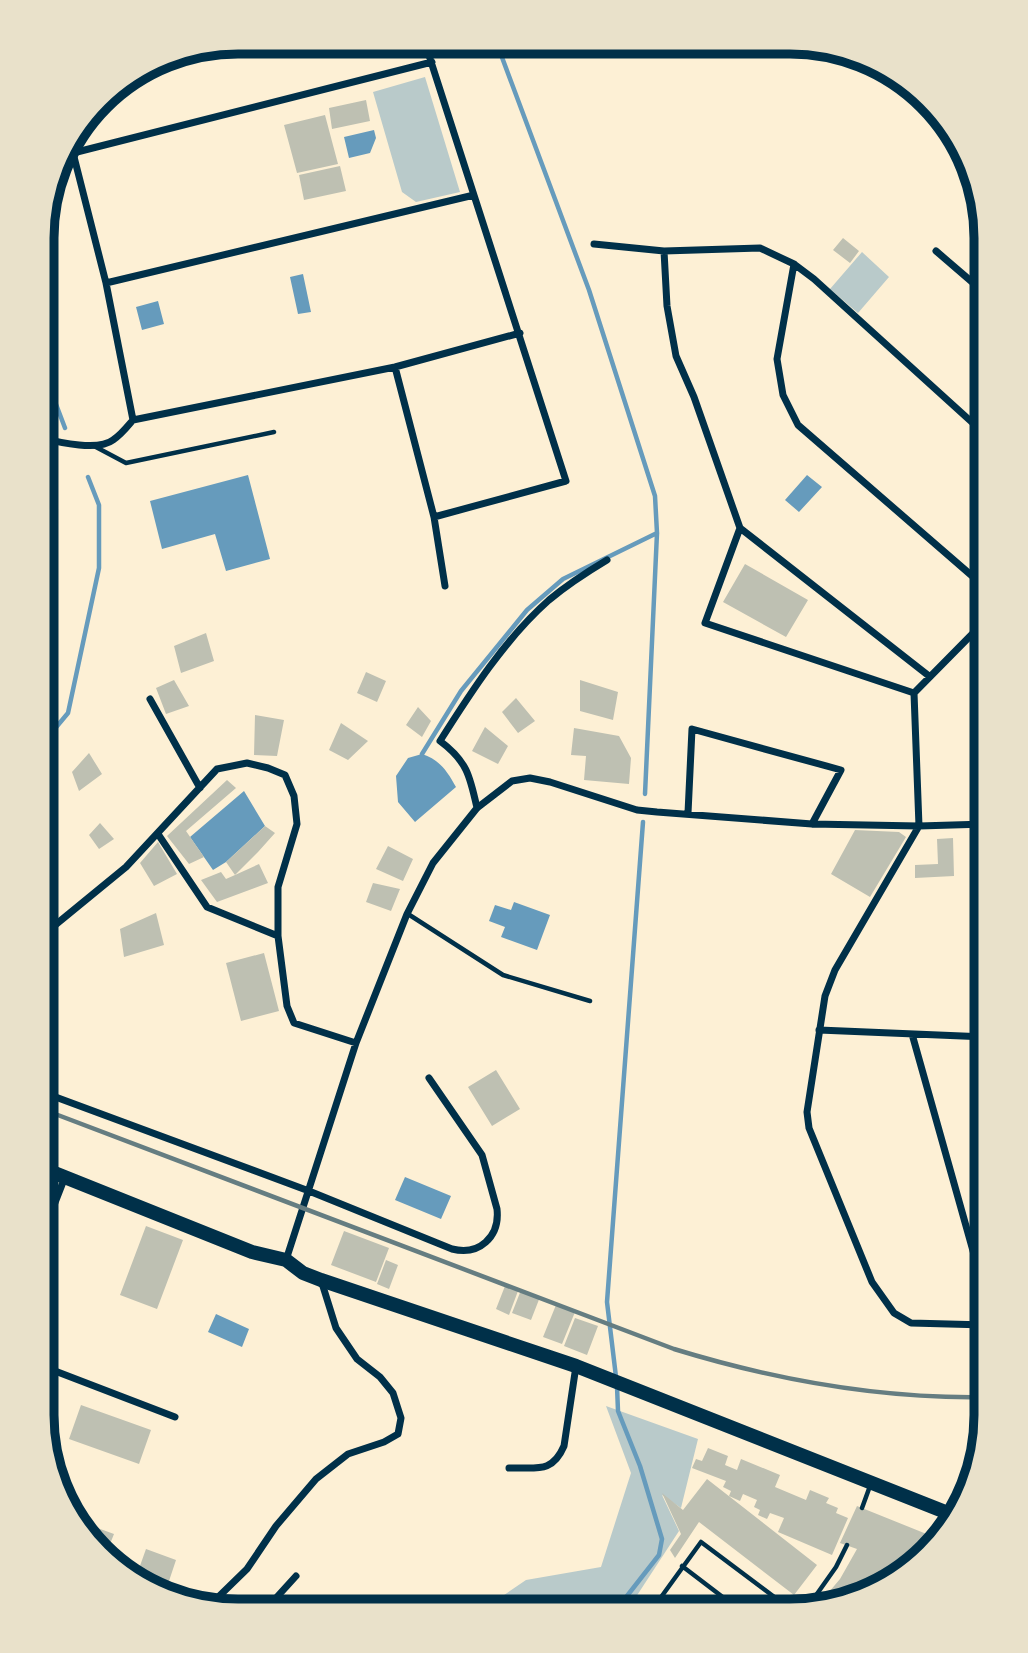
<svg xmlns="http://www.w3.org/2000/svg" width="1028" height="1653" viewBox="0 0 1028 1653" font-family="Ubuntu,sans-serif">
  <style>
    .green { fill: #b9caca }
    .water { fill: #669bbc }
    .lines { fill: none; stroke-linecap: round; stroke-linejoin: round }
    .stream { stroke: #669bbc; stroke-width: 4.5 }
    .building { fill: #bec0b2 }
    .service { stroke: #003049; stroke-width: 4.5 }
    .minor { stroke: #003049; stroke-width: 7 }
    .primary { stroke: #003049; stroke-width: 14 }
    .rail { stroke: #657d81; stroke-width: 4.5 }
    .rim { fill: none; stroke: #003049; stroke-width: 9 }
  </style>
  <rect width="100%" height="100%" fill="#fdf0d5"/>
  <!-- green -->
  <path class="green" d="M 425,77 L 460,192 L 416,202 L 402,192 L 373,92 Z
    M 862,252 L 889,277 L 858,313 L 830,289 Z
    M 606,1406 L 698,1439 L 681,1508 L 662,1495 L 679,1531 L 634,1600 L 631,1611 L 482,1610 L 526,1580 L 601,1567 L 631,1473 Z"/>
  <!-- water -->
  <path class="water" d="M 374,130 L 376,138 L 370,153 L 349,158 L 344,137 Z
    M 303,274 L 311,312 L 298,314 L 290,277 Z
    M 158,301 L 164,324 L 142,330 L 136,307 Z
    M 248,475 L 270,559 L 226,571 L 215,534 L 162,549 L 150,501 Z
    M 807,475 L 822,487 L 799,512 L 785,500 Z
    M 422,754 C 440,760 447,771 456,787 L 415,822 L 398,802 L 396,776 L 408,758 Z
    M 244,791 L 265,826 L 226,862 L 213,870 L 190,837 Z
    M 514,902 L 550,915 L 537,950 L 501,937 L 505,927 L 489,921 L 495,905 L 511,910 Z
    M 405,1177 L 451,1196 L 441,1219 L 395,1200 Z
    M 216,1314 L 249,1329 L 242,1347 L 208,1332 Z"/>
  <g class="lines">
    <!-- stream -->
    <path class="stream" d="M 497,44 L 589,290 L 655,496 L 657,533 L 645,794
      M 43,370 L 65,428
      M 43,743 L 68,713 L 99,568 L 99,505 L 88,477
      M 422,754 L 461,691 L 527,610 L 563,579 L 657,533
      M 616,1377 L 607,1302 L 643,822
      M 616,1610 L 659,1555 L 662,1539 L 640,1466 L 618,1411 L 617,1386"/>
  </g>
  <!-- building -->
  <path class="building" d="M 366,100 L 370,121 L 332,129 L 329,108 Z
    M 325,115 L 338,164 L 297,173 L 284,125 Z
    M 340,166 L 346,191 L 304,200 L 299,175 Z
    M 843,238 L 859,251 L 850,263 L 833,250 Z
    M 745,564 L 808,600 L 786,637 L 723,602 Z
    M 206,633 L 214,661 L 181,673 L 174,646 Z
    M 366,672 L 386,681 L 377,702 L 357,693 Z
    M 174,680 L 189,706 L 166,714 L 156,688 Z
    M 580,680 L 618,692 L 613,720 L 580,711 Z
    M 516,698 L 535,721 L 518,733 L 502,712 Z
    M 418,707 L 431,721 L 422,737 L 406,725 Z
    M 255,715 L 284,720 L 277,756 L 254,755 Z
    M 341,723 L 368,741 L 348,760 L 329,750 Z
    M 485,727 L 508,746 L 498,764 L 472,751 Z
    M 574,728 L 619,736 L 631,758 L 629,784 L 584,780 L 586,756 L 571,755 Z
    M 89,753 L 102,774 L 79,791 L 72,772 Z
    M 227,780 L 236,788 L 186,831 L 204,857 L 189,864 L 167,836 Z
    M 100,823 L 114,839 L 99,849 L 89,835 Z
    M 265,826 L 275,833 L 258,852 L 235,875 L 259,864 L 268,883 L 217,902 L 201,880 L 221,872 L 226,879 L 235,875 L 226,862 Z
    M 855,830 L 899,832 L 906,837 L 870,897 L 831,874 Z
    M 953,838 L 954,876 L 915,878 L 915,865 L 938,864 L 937,839 Z
    M 983,841 L 985,863 L 972,864 L 970,842 Z
    M 158,842 L 177,874 L 154,886 L 140,863 Z
    M 388,846 L 413,859 L 403,881 L 376,869 Z
    M 373,883 L 400,889 L 391,911 L 366,902 Z
    M 156,913 L 164,945 L 124,957 L 120,929 Z
    M 264,953 L 279,1011 L 241,1021 L 226,963 Z
    M 496,1070 L 520,1109 L 492,1126 L 468,1087 Z
    M 146,1226 L 183,1240 L 157,1309 L 120,1295 Z
    M 344,1231 L 389,1248 L 376,1282 L 331,1265 Z
    M 386,1260 L 398,1265 L 389,1289 L 377,1284 Z
    M 505,1286 L 518,1291 L 509,1315 L 496,1309 Z
    M 521,1290 L 540,1297 L 531,1320 L 512,1313 Z
    M 556,1305 L 575,1312 L 562,1344 L 543,1337 Z
    M 575,1318 L 598,1326 L 587,1355 L 564,1346 Z
    M 81,1405 L 151,1430 L 139,1464 L 69,1439 Z
    M 708,1448 L 728,1456 L 725,1465 L 737,1470 L 741,1459 L 780,1475 L 775,1487 L 806,1500 L 810,1490 L 829,1498 L 826,1503 L 838,1508 L 836,1513 L 848,1518 L 832,1555 L 778,1532 L 784,1518 L 770,1513 L 767,1519 L 758,1515 L 760,1510 L 754,1507 L 757,1500 L 743,1494 L 740,1501 L 729,1496 L 731,1491 L 723,1487 L 726,1481 L 692,1468 L 696,1459 L 702,1461 Z
    M 707,1479 L 817,1565 L 794,1595 L 699,1522 L 675,1558 L 670,1550 L 681,1534 L 662,1493 L 683,1510 Z
    M 857,1506 L 939,1539 L 865,1596 L 818,1605 L 840,1579 L 857,1549 L 840,1543 Z
    M 92,1526 L 114,1534 L 106,1554 L 90,1533 Z
    M 146,1549 L 176,1560 L 166,1590 L 136,1577 Z
    M 111,1561 L 135,1569 L 132,1576 L 118,1570 Z"/>
  <g class="lines">
    <!-- service -->
    <path class="service" d="M 94,446 L 126,463 L 274,432
      M 408,914 L 503,975 L 590,1001
      M 862,1508 L 870,1486
      M 682,1566 L 741,1611
      M 807,1608 L 836,1567 L 847,1545
      M 651,1611 L 701,1542 L 781,1602 L 774,1611"/>
    <!-- minor -->
    <path class="minor" d="M 425,43 L 566,481 L 434,517
      M 70,141 L 106,283 L 133,420
      M 73,153 L 432,62
      M 594,244 L 664,251 L 760,248 L 794,264 L 814,279 L 986,435
      M 664,251 L 667,306 L 676,356 L 694,397 L 740,528 L 929,676
      M 936,251 L 986,294
      M 794,264 L 777,359 L 783,395 L 798,425 L 986,588
      M 106,283 L 474,195
      M 395,367 L 434,517 L 445,586
      M 43,438 C 60,443 99,451 113,440 C 121,435 127,427 133,420 L 395,367 L 520,333
      M 740,528 L 705,623 L 914,693
      M 914,693 L 919,826 L 835,970 L 825,996 L 807,1112 L 809,1128 L 872,1282 L 894,1313 L 911,1323 L 986,1325
      M 914,693 L 986,620
      M 150,699 L 200,788
      M 477,808 C 470,776 467,761 440,741 C 471,692 505,639 549,600 C 567,585 587,572 607,560
      M 688,813 L 692,729 L 841,770 L 812,824
      M 158,834 L 207,907 L 278,936 L 287,1006 L 294,1023 L 356,1043
      M 43,935 L 126,867 L 217,769 L 247,763 L 268,768 L 285,775 L 294,796 L 297,824 L 278,887 L 278,936
      M 819,1030 L 986,1037
      M 912,1034 L 986,1297
      M 42,1092 L 309,1191 L 452,1249 C 479,1256 500,1237 497,1209 L 482,1155 L 429,1078
      M 42,1236 L 65,1177
      M 286,1260 L 356,1043 L 407,914 L 433,863 L 477,808 L 512,781 L 530,778 L 550,782 L 637,810 L 657,812 L 812,824 L 919,826 L 986,824
      M 42,1366 L 175,1417
      M 509,1468 C 536,1467 552,1474 564,1446 L 576,1366
      M 208,1607 L 247,1569 L 276,1526 L 316,1479 L 348,1454 L 384,1442 L 398,1434 L 401,1418 L 393,1393 L 380,1377 L 357,1359 L 336,1328 L 321,1280
      M 266,1609 L 296,1576"/>
    <!-- primary -->
    <path class="primary" d="M 42,1168 L 252,1252 L 286,1260 L 303,1273 L 321,1280 L 576,1366 L 953,1515"/>
    <!-- rail -->
    <path class="rail" d="M 42,1109 L 674,1349 C 775,1380 879,1399 986,1397"/>
  </g>
  <!-- crop -->
  <path d="M0 0H1028V1653H0ZM238 54H790A184 184 0 0 1 974 238V1415A184 184 0 0 1 790 1599H238A184 184 0 0 1 54 1415V238A184 184 0 0 1 238 54Z" fill="#e9e1ca" fill-rule="evenodd"/>
  <path class="rim" d="M238 54H790A184 184 0 0 1 974 238V1415A184 184 0 0 1 790 1599H238A184 184 0 0 1 54 1415V238A184 184 0 0 1 238 54Z"/>
</svg>
